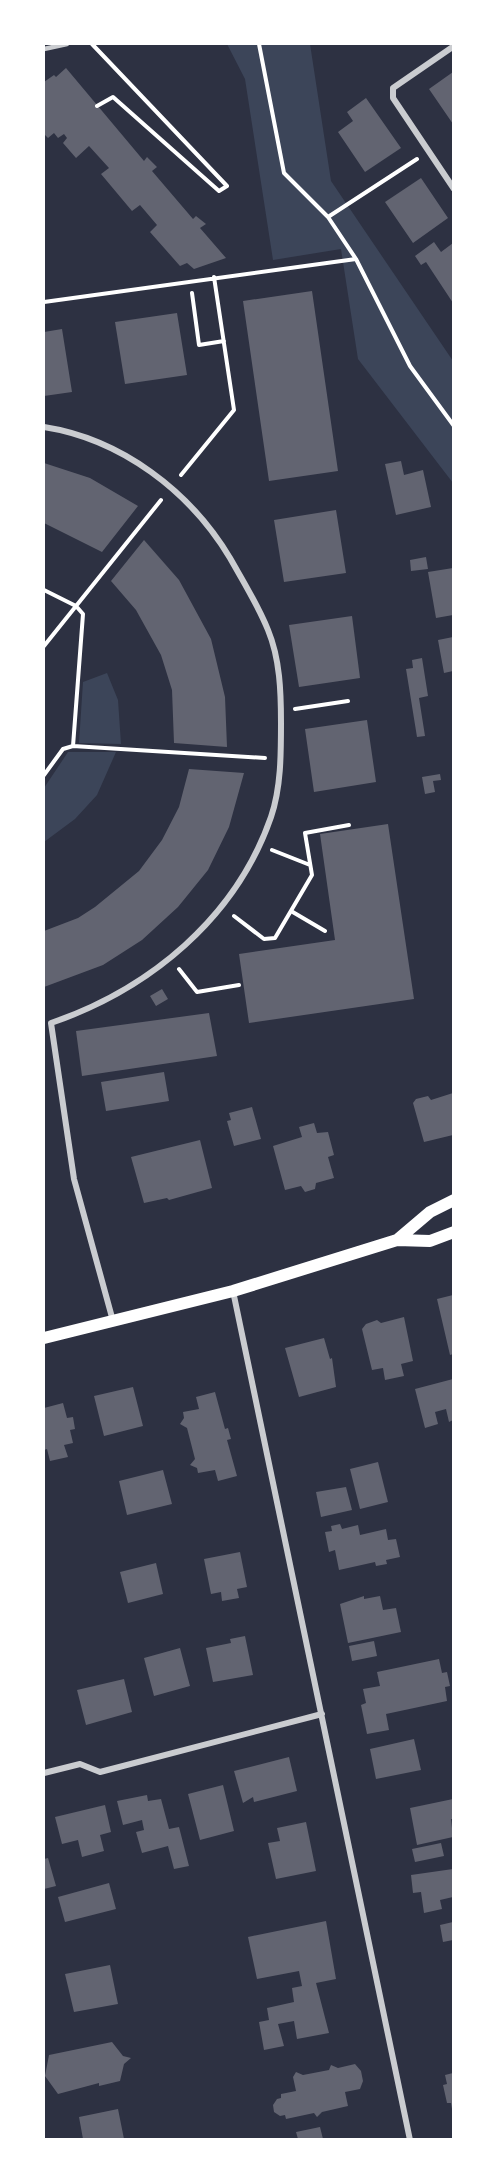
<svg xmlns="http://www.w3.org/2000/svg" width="497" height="2183" viewBox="0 0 497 2183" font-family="'Sofia Sans Condensed',sans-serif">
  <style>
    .green { fill: #3c4559 }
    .building { fill: #626471 }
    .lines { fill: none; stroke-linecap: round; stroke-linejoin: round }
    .path { stroke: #fff; stroke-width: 4 }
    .service { stroke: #caccd0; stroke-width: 4.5 }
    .minor { stroke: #caccd0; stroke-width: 6 }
    .secondary { stroke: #fff; stroke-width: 12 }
  </style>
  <rect width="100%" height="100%" fill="#2d3142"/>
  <!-- green -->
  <path class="green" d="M 227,44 L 310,44 L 331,181 L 453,361 L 453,483 L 358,359 L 341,249 L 273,260 L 245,79 Z
    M 107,673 L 118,700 L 121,744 L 79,743 L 83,682 Z
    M 68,752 L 116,752 L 97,795 L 75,819 L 44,842 L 44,788 Z"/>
  <!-- building -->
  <path class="building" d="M 66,68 L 144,161 L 147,157 L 157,167 L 152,171 L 193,219 L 196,216 L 206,224 L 200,228 L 226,258 L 194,269 L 187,263 L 180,266 L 150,232 L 157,225 L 140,205 L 132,211 L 101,174 L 109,168 L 89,146 L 76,158 L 63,143 L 67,138 L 64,134 L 58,138 L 54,133 L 48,138 L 44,134 L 44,82 L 54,75 L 56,77 Z
    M 453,72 L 453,124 L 429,89 Z
    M 366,98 L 401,148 L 365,172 L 338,132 L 353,121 L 347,112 Z
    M 421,178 L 448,218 L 413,243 L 385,202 Z
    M 434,242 L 441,252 L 453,243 L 453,303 L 426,262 L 421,265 L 415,256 Z
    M 312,291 L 338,471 L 269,481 L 243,301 Z
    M 177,313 L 187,375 L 125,384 L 115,322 Z
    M 62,329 L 72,392 L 44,396 L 44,332 Z
    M 401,461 L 404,475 L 423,470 L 431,507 L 396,515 L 385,464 Z
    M 44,463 L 90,478 L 138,506 L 102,552 L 44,523 Z
    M 336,510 L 346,573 L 284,582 L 274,520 Z
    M 144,540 L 179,580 L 211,639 L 225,697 L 227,747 L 174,743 L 172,690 L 161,655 L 136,610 L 111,581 Z
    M 426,557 L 428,569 L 411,571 L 410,560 Z
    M 453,568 L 453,615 L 436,618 L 428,572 Z
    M 352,616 L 360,678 L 299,687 L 289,625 Z
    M 453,637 L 453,671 L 444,673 L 438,640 Z
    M 422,658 L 428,696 L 419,698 L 425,736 L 417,737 L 406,669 L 413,668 L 412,660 Z
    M 367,720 L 376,782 L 314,792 L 305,729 Z
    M 189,769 L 244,773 L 229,827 L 208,870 L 178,907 L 142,940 L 103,965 L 44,987 L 44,931 L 78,918 L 95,907 L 139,871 L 162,840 L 179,807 Z
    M 440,774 L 441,780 L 433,781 L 435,792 L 425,794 L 422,777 Z
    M 388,824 L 414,999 L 249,1023 L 239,954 L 335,940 L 320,834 Z
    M 162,989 L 168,999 L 156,1006 L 150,996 Z
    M 209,1013 L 217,1056 L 82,1076 L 76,1031 Z
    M 164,1072 L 169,1101 L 106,1111 L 101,1082 Z
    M 453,1093 L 453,1135 L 424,1142 L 413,1103 L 416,1099 L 428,1096 L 431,1100 Z
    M 252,1107 L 261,1139 L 234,1146 L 227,1121 L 231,1120 L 229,1113 Z
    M 314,1123 L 317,1133 L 328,1132 L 334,1155 L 328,1157 L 334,1178 L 316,1183 L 315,1189 L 305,1192 L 301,1186 L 285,1190 L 273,1146 L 302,1137 L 299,1127 Z
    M 200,1140 L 212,1188 L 169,1200 L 167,1198 L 144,1203 L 131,1157 Z
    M 453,1295 L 453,1354 L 450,1355 L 437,1299 Z
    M 404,1317 L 413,1361 L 401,1364 L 404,1376 L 385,1380 L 383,1368 L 372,1370 L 362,1329 L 366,1324 L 377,1320 L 381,1323 Z
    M 324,1338 L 330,1359 L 332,1358 L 336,1387 L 299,1397 L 285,1348 Z
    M 453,1379 L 453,1420 L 449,1422 L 446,1409 L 435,1412 L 438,1424 L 425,1428 L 415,1389 Z
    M 133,1387 L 143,1426 L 104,1436 L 94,1396 Z
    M 215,1392 L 225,1429 L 228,1428 L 231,1439 L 227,1440 L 237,1476 L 218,1481 L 215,1470 L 198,1473 L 197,1468 L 190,1465 L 195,1459 L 187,1428 L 180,1424 L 184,1418 L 183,1412 L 199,1409 L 196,1397 Z
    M 63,1403 L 67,1418 L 73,1417 L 75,1429 L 70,1430 L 73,1443 L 64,1445 L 68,1457 L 50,1461 L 47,1449 L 44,1450 L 44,1408 Z
    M 378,1462 L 388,1502 L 360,1509 L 350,1469 Z
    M 163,1470 L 172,1504 L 127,1515 L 119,1481 Z
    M 346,1487 L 352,1510 L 321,1517 L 316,1492 Z
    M 340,1524 L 342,1529 L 358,1525 L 360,1535 L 386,1529 L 388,1540 L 396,1539 L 400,1557 L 386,1560 L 387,1564 L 376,1566 L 375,1562 L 339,1570 L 335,1550 L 329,1552 L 325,1532 L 332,1531 L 331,1526 Z
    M 240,1552 L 247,1587 L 237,1589 L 239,1598 L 222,1601 L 221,1592 L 211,1594 L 204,1559 Z
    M 156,1563 L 163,1594 L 128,1603 L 120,1572 Z
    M 364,1596 L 364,1599 L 380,1596 L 383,1610 L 396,1608 L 401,1632 L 348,1643 L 340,1604 Z
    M 245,1636 L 253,1675 L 213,1682 L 206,1648 L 231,1643 L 230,1639 Z
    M 374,1641 L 377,1656 L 352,1661 L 349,1646 Z
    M 180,1648 L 190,1686 L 154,1696 L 144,1658 Z
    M 439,1659 L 442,1673 L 447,1672 L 450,1686 L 445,1687 L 447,1701 L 386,1714 L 389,1730 L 367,1734 L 361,1705 L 366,1703 L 363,1689 L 380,1686 L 377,1672 Z
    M 124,1679 L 132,1712 L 86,1725 L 77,1690 Z
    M 414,1739 L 421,1770 L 376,1779 L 370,1749 Z
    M 289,1757 L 297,1791 L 254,1802 L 253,1797 L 243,1803 L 234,1771 Z
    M 223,1785 L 234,1831 L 200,1840 L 188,1794 Z
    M 147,1795 L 148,1801 L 161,1799 L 169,1829 L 179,1827 L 189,1866 L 174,1869 L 168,1846 L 142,1853 L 136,1832 L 144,1830 L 142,1820 L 123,1825 L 117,1801 Z
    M 453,1799 L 453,1819 L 451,1819 L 453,1837 L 417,1845 L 410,1808 Z
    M 105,1805 L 111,1832 L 100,1835 L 104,1851 L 82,1857 L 78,1840 L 62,1844 L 55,1817 Z
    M 306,1822 L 316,1871 L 276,1879 L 268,1843 L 280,1841 L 277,1828 Z
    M 441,1843 L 444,1856 L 415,1862 L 412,1849 Z
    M 48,1858 L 56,1886 L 44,1889 L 44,1859 Z
    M 453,1869 L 453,1897 L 440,1900 L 442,1909 L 424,1913 L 421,1892 L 413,1893 L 411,1875 Z
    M 109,1883 L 116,1909 L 65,1922 L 58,1897 Z
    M 326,1921 L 336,1979 L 316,1983 L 329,2033 L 297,2039 L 294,2021 L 278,2024 L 284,2046 L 264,2050 L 259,2022 L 269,2020 L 267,2008 L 294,2002 L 292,1988 L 302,1986 L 299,1971 L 257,1979 L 248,1937 Z
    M 453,1922 L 453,1940 L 443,1942 L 440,1925 Z
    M 110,1965 L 118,2004 L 74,2012 L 65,1974 Z
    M 112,2042 L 123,2056 L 131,2058 L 124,2064 L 120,2081 L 99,2086 L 99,2083 L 58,2094 L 45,2076 L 49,2055 Z
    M 355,2064 L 361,2071 L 363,2081 L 360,2089 L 345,2092 L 348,2106 L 322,2112 L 317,2117 L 314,2113 L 286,2119 L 285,2115 L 280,2116 L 274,2112 L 273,2105 L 277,2099 L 281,2098 L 281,2094 L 296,2091 L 293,2077 L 296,2072 L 303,2075 L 329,2070 L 331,2065 L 338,2068 Z
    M 453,2073 L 453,2109 L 452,2109 L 451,2103 L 447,2103 L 443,2085 L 447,2084 L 445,2075 Z
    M 118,2109 L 124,2139 L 83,2139 L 79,2117 Z
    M 320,2127 L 323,2139 L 298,2139 L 296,2132 Z"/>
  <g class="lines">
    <!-- path -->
    <path class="path" d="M 92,44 L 227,186 L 219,191 L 113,97 L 97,106
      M 259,44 L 284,173 L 328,217 L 356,259 L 410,366 L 454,426
      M 328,217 L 417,159
      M 192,293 L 199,345 L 224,341
      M 44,302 L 356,259
      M 181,475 L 234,410 L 214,277
      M 44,590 L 76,606 L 83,614 L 73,746
      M 44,646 L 161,500
      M 295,709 L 348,701
      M 44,775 L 63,749 L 73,746 L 265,758
      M 272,850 L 310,865
      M 291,911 L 325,931
      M 234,916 L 264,939 L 275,938 L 312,875 L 305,833 L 349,825
      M 179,969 L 197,992 L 239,985"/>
    <!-- service -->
    <path class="service" d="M 44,49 L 67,44"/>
    <!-- minor -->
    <path class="minor" d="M 454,46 L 393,88 L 393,98 L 454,189
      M 44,427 C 121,439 190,491 230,558 C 243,581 258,605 268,630 C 280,659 281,692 281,723 C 281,754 281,788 271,817 C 236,918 150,989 51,1023 L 74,1179 L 113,1321
      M 233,1291 L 410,2140
      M 44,1773 L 80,1764 L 100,1772 L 322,1714"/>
    <!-- secondary -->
    <path class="secondary" d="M 397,1240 L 430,1212 L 454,1200
      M 44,1338 L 233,1291 L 397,1240 L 430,1241 L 454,1232"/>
  </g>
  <!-- border -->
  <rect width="497" height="2183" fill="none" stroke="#ffffff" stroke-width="90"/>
</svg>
